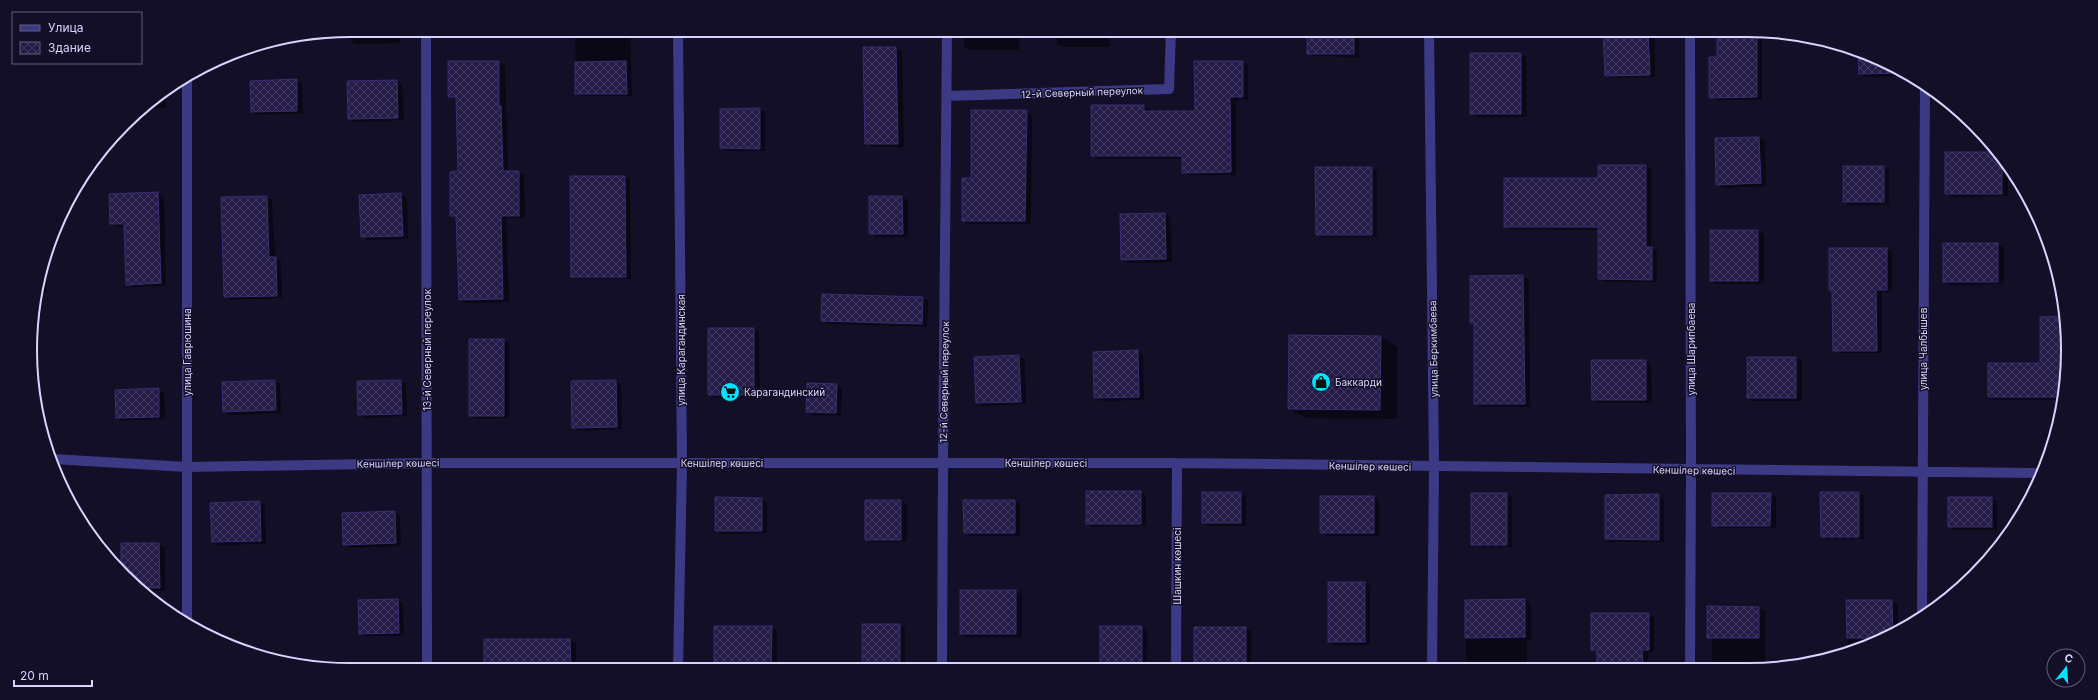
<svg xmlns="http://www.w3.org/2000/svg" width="2098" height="700" viewBox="0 0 2098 700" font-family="Inter,sans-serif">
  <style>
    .shadow { fill: #0007 }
    .building { fill: url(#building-cross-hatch); stroke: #3b2d73 }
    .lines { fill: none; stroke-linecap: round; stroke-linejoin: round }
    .lane { stroke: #3d3a85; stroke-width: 10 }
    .street { stroke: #3d3a85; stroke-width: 10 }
    .labels { text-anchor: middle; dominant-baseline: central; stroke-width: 3; stroke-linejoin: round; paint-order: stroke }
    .street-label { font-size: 10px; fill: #d9d4ff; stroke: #130f26 }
    .poi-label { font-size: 10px; fill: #d9d4ff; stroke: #130f26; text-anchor: start }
    .rim { fill: none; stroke: #d9d4ff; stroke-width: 2 }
  </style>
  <defs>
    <pattern id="building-cross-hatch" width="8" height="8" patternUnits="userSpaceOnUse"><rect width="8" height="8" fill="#241b47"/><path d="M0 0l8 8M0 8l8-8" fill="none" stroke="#433b63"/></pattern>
  </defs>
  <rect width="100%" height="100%" fill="#130f26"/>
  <!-- shadow -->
  <path class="shadow" d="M 350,30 L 399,30 L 400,43 L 356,44 L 351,41 Z
    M 575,30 L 630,30 L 632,96 L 582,96 L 576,93 Z
    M 964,30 L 1019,30 L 1019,50 L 970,50 L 964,47 Z
    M 1057,30 L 1109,30 L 1109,47 L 1063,47 L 1057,44 Z
    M 1308,30 L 1359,30 L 1359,57 L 1314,56 L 1308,53 Z
    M 1604,30 L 1655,30 L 1655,77 L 1611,78 L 1606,75 Z
    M 1718,30 L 1773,32 L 1773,35 L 1762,35 L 1762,100 L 1716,100 L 1710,97 L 1718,58 Z
    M 896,48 L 902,51 L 904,147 L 872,147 L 866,143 Z
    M 1859,51 L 1871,54 L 1909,76 L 1866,77 L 1860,74 Z
    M 1521,54 L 1526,57 L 1527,117 L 1477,117 L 1471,113 Z
    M 499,62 L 505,65 L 508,172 L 519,172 L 524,175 L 525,218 L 506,218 L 509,302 L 465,303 L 460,300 L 457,219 L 452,215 L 460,172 L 457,100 L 449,96 Z
    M 1243,62 L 1248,65 L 1248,100 L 1236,100 L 1236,175 L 1189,175 L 1183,172 L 1183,159 L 1097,159 L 1092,155 L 1092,106 L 1144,106 L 1150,109 L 1150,112 L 1196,112 Z
    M 296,80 L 302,84 L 303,113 L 258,115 L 252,111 Z
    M 397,81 L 402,84 L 404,120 L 355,122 L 349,118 Z
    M 165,93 L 166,108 L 140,109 Z
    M 1942,98 L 1956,109 L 1948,109 L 1942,106 Z
    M 760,109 L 765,112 L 765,151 L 727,151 L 721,148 Z
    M 1026,111 L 1032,114 L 1031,224 L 969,224 L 963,221 L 972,179 Z
    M 1759,138 L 1765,141 L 1766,186 L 1723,188 L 1717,184 L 1716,139 Z
    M 1946,153 L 1998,153 L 2008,164 L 2008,196 L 1952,197 L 1946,193 Z
    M 1646,166 L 1651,169 L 1651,248 L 1657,251 L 1657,282 L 1605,282 L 1599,279 L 1599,230 L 1511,229 L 1505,226 L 1600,179 Z
    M 1884,167 L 1889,170 L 1889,205 L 1849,205 L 1844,202 Z
    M 1372,168 L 1377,171 L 1377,237 L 1322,237 L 1317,234 Z
    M 624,177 L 630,180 L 631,279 L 577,279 L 572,276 Z
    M 158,193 L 164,197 L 166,286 L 132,287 L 127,284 L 125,226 L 117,227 L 111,224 L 110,195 Z
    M 401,194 L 407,198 L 408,239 L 368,240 L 362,237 L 360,196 Z
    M 267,197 L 272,200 L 275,258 L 281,261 L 282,298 L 230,300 L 225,296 Z
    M 870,197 L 902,197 L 908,200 L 908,237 L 876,237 L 870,233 Z
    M 1164,214 L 1170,217 L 1172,262 L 1128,263 L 1122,260 Z
    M 1758,231 L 1764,234 L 1764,284 L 1716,284 L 1711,281 Z
    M 1944,244 L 1998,244 L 2004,248 L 2004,284 L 1949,285 L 1944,281 Z
    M 1887,249 L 1892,252 L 1892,292 L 1882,292 L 1882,353 L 1840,353 L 1834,350 L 1833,292 L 1830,289 Z
    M 46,266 L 47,293 L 37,294 Z
    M 1523,276 L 1529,280 L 1530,407 L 1481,407 L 1475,403 L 1475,324 L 1471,322 L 1471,277 Z
    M 922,298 L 928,301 L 927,327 L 828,324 L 822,320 Z
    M 2065,317 L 2067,345 L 2063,400 L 1995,400 L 1989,397 L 2041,364 Z
    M 754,329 L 759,332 L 760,397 L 714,397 L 709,394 Z
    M 1381,337 L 1397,347 L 1397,419 L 1306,418 L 1289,409 Z
    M 504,340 L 509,343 L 509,418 L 476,419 L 470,415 Z
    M 1138,351 L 1143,355 L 1144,400 L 1101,401 L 1095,398 Z
    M 1019,356 L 1025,360 L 1026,404 L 983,406 L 977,403 Z
    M 1796,358 L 1802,361 L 1802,401 L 1753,401 L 1748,398 Z
    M 1646,361 L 1651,364 L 1652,403 L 1598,403 L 1593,399 Z
    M 31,376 L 38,379 L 39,410 L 37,410 Z
    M 275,381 L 280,385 L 281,413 L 230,415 L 224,412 Z
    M 401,381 L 406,384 L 407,416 L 364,418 L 359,414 Z
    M 615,381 L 621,384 L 622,429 L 579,431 L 573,427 Z
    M 837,385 L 842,389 L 841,416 L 813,415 L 807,411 Z
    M 158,389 L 164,393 L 165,419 L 122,421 L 117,418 Z
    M 1140,492 L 1146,495 L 1146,526 L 1093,527 L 1087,523 Z
    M 1240,493 L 1246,497 L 1246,526 L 1209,526 L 1203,523 Z
    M 1859,493 L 1864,496 L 1864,539 L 1827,539 L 1822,536 Z
    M 1506,494 L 1512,497 L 1512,547 L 1478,547 L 1472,544 Z
    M 1770,494 L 1776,497 L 1776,528 L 1719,528 L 1713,525 Z
    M 1658,495 L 1664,499 L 1664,542 L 1611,542 L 1606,539 Z
    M 1373,497 L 1379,500 L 1379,536 L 1327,536 L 1321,532 Z
    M 1991,498 L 1997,501 L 1997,530 L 1954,530 L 1949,526 Z
    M 761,499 L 767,502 L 767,533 L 722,534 L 716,530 Z
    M 866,501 L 901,501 L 907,504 L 907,542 L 871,542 L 866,539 Z
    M 1015,501 L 1020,504 L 1020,536 L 970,536 L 965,532 Z
    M 259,502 L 265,505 L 266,544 L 218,545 L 213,542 Z
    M 395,512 L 400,515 L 401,546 L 350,548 L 344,544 Z
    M 122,544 L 159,544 L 165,548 L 165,591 L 141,591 L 124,576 Z
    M 1364,583 L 1370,586 L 1370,645 L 1335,645 L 1329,642 Z
    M 1016,591 L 1022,594 L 1022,637 L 967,637 L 961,634 Z
    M 397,600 L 403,603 L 404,636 L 365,636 L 360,633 Z
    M 1525,600 L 1531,604 L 1531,640 L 1527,640 L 1527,668 L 1466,668 L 1466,601 Z
    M 1847,601 L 1892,601 L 1898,604 L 1898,631 L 1890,637 L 1848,650 Z
    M 1759,608 L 1765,611 L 1765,667 L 1712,667 L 1712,639 L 1708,637 Z
    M 1648,614 L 1654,617 L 1654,652 L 1648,652 L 1648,668 L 1598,668 L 1598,652 L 1592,649 Z
    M 863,625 L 899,625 L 905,628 L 905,669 L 863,669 Z
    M 771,627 L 777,630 L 777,669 L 715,669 Z
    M 1141,627 L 1147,630 L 1146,668 L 1101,669 Z
    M 1245,628 L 1251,631 L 1251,668 L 1195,668 Z
    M 485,640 L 570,640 L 576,643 L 576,670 L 485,670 Z"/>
  <!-- building -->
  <path class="building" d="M 1307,30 L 1354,30 L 1354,54 L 1307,54 Z
    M 1603,30 L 1648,30 L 1650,75 L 1605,76 Z
    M 1717,30 L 1757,31 L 1757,97 L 1709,98 L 1709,57 L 1717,57 Z
    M 863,47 L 896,47 L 898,144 L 865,144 Z
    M 1858,51 L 1871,54 L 1905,73 L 1859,74 Z
    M 1470,53 L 1521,53 L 1521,114 L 1470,114 Z
    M 448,61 L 499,61 L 499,106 L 501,106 L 503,171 L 519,171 L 519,216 L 501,216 L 503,299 L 459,300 L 456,216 L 450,216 L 450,172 L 458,171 L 456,97 L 448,97 Z
    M 626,61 L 627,94 L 575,94 L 575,62 Z
    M 1194,61 L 1243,61 L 1243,97 L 1230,97 L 1231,172 L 1182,173 L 1182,156 L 1091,156 L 1091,105 L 1144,105 L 1144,111 L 1195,111 Z
    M 297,79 L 297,111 L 251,112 L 250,81 Z
    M 397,80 L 398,118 L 348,119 L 347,81 Z
    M 760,108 L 760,149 L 720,148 L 720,109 Z
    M 971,110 L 1027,110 L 1025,221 L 962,221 L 962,178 L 971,178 Z
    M 1759,137 L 1761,183 L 1716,185 L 1715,138 Z
    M 1945,152 L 1997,152 L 2002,158 L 2002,194 L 1945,194 Z
    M 1598,165 L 1646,165 L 1646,247 L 1652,247 L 1652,280 L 1598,279 L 1598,227 L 1504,227 L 1504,178 L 1598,178 Z
    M 1843,166 L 1884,166 L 1884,202 L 1843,202 Z
    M 1315,167 L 1372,167 L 1372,235 L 1316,235 Z
    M 570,176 L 625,176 L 626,277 L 571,277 Z
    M 158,192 L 161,283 L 126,285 L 124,224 L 110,224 L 109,194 Z
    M 401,193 L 403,236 L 361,237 L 359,195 Z
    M 267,196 L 269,257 L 276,257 L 277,296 L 224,297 L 221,197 Z
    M 869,196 L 902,196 L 903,234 L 869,234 Z
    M 1165,213 L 1166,259 L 1121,260 L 1120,214 Z
    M 1710,230 L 1758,230 L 1758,281 L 1710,281 Z
    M 1943,243 L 1998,243 L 1998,282 L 1943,282 Z
    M 1829,248 L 1887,248 L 1887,290 L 1876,290 L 1877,351 L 1833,351 L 1832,290 L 1829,290 Z
    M 1523,275 L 1525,404 L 1474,404 L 1474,323 L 1470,323 L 1470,276 Z
    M 822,294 L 923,297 L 922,324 L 821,321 Z
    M 2065,316 L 2067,342 L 2061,342 L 2061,397 L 1988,397 L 1988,363 L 2040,363 L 2040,317 Z
    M 708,328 L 754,328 L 754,395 L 708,395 Z
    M 1289,335 L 1381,336 L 1380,410 L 1288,409 Z
    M 469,339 L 504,339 L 504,416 L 469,416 Z
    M 1138,350 L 1139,397 L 1094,398 L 1093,352 Z
    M 1019,355 L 1021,402 L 976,403 L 974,357 Z
    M 1747,357 L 1796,357 L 1796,398 L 1747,398 Z
    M 1591,360 L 1646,360 L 1646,400 L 1592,400 Z
    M 275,380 L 276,410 L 223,412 L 222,382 Z
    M 401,380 L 402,414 L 358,415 L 357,381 Z
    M 616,380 L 617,427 L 572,428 L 571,381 Z
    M 807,383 L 837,384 L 836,413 L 806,412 Z
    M 159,388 L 159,417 L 116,418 L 115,390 Z
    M 1086,491 L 1141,491 L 1141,524 L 1086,524 Z
    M 1202,492 L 1241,492 L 1241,523 L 1202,523 Z
    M 1820,492 L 1859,492 L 1859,537 L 1821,537 Z
    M 1471,493 L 1507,493 L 1507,545 L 1471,545 Z
    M 1712,493 L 1771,493 L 1770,526 L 1712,526 Z
    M 1659,494 L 1659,540 L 1605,539 L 1605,495 Z
    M 1320,496 L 1374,496 L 1374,533 L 1320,533 Z
    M 715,497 L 762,498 L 762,531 L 715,531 Z
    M 1948,497 L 1992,497 L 1992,527 L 1948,527 Z
    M 865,500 L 901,500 L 901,540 L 865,540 Z
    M 963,500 L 1015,500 L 1015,533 L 964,533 Z
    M 260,501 L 261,541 L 212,542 L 210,503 Z
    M 395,511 L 396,543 L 343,545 L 342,513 Z
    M 121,543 L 159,543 L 160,588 L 138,588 L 124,576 L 121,573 Z
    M 1328,582 L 1365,582 L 1365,642 L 1328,642 Z
    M 960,590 L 1016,590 L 1016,634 L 960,634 Z
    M 398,599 L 399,633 L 359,634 L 358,600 Z
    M 1525,599 L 1525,637 L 1465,638 L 1465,600 Z
    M 1846,600 L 1892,600 L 1893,635 L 1885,638 L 1847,638 Z
    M 1707,606 L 1759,607 L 1759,638 L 1707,638 Z
    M 1591,613 L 1649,613 L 1649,650 L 1642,650 L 1643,668 L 1597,668 L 1597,650 L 1591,650 Z
    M 862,624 L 900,624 L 900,669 L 862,669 Z
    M 714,626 L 772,626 L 771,669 L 714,669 Z
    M 1100,626 L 1142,626 L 1142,668 L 1100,669 Z
    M 1194,627 L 1246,627 L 1246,668 L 1194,668 Z
    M 484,639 L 570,639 L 571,670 L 484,670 Z"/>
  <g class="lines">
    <!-- lane -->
    <path class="lane" d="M 942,669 L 943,463"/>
    <!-- street -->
    <path class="street" d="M 426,30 L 427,670
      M 1429,30 L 1434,466 L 1432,668
      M 187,80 L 187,624
      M 947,96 L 1169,89 L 1171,30
      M 53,459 L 187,467 L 427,463 L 1177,463 L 2039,473
      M 943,463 L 947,30
      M 1922,614 L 1925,84
      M 1690,667 L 1691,470 L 1690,30
      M 1176,668 L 1177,463
      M 678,669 L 682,463 L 678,30"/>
  </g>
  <!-- icons -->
  <defs>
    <g id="shop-disc" transform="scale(1)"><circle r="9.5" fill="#00e5ff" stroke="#130f26"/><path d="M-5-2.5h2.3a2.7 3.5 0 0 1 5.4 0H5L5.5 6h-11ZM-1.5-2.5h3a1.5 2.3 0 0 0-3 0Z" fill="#111"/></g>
    <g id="supermarket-disc" transform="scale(1)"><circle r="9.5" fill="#00e5ff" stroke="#130f26"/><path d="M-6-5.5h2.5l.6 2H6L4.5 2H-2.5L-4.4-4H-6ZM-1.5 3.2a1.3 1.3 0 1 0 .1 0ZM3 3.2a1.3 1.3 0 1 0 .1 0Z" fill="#111"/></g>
  </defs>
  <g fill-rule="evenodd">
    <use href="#shop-disc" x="1321" y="382"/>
    <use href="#supermarket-disc" x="730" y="392"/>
  </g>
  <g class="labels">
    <!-- street labels -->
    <g class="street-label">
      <text transform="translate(1082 92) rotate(-2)">12-й Северный переулок</text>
      <text transform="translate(1433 349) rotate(-91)">улица Беркимбаева</text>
      <text transform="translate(1691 349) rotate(-90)">улица Шарипбаева</text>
      <text transform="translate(1923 349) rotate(-90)">улица Чалбышев</text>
      <text transform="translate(427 350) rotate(-90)">13-й Северный переулок</text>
      <text transform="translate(681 350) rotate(-90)">улица Карагандинская</text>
      <text transform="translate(187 352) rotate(-90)">улица Гаврюшина</text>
      <text transform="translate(944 382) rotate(-89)">12-й Северный переулок</text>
      <text transform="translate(398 463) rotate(-1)">Кеншілер көшесі</text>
      <text x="722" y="463">Кеншілер көшесі</text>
      <text x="1046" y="463">Кеншілер көшесі</text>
      <text transform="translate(1370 466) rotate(1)">Кеншілер көшесі</text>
      <text transform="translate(1694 470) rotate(1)">Кеншілер көшесі</text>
      <text transform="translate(1177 566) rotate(-90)">Шашкин көшесі</text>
    </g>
    <!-- poi labels -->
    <g class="poi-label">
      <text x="1335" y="382">Баккарди</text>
      <text x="744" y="392">Карагандинский</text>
    </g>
  </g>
  <!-- crop -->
  <path d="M0 0H2098V700H0ZM350 37H1748A313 313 0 0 1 2061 350V350A313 313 0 0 1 1748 663H350A313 313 0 0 1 37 350V350A313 313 0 0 1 350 37Z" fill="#130f26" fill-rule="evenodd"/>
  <path class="rim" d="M350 37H1748A313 313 0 0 1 2061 350V350A313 313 0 0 1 1748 663H350A313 313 0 0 1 37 350V350A313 313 0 0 1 350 37Z"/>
  <!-- legend -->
  <rect x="12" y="12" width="130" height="52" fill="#130f26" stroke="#625e7d"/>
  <rect x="20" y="25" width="20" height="6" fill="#3d3a85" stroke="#625e7d"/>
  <text x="48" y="32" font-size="12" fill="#d9d4ff">Улица</text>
  <rect x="20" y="42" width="20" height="12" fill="url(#building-cross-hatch)" stroke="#625e7d"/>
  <text x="48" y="52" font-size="12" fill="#d9d4ff">Здание</text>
  <!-- north arrow -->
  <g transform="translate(2066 668) rotate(17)"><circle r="19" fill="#130f26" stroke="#625e7d"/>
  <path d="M0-3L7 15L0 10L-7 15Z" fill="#00e5ff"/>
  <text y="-6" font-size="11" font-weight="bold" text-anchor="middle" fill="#d9d4ff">С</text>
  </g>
  <!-- scale -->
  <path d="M14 680v6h78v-6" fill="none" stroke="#d9d4ff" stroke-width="2"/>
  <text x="20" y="680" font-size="12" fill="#d9d4ff" stroke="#130f26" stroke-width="3" paint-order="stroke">20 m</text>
</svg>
